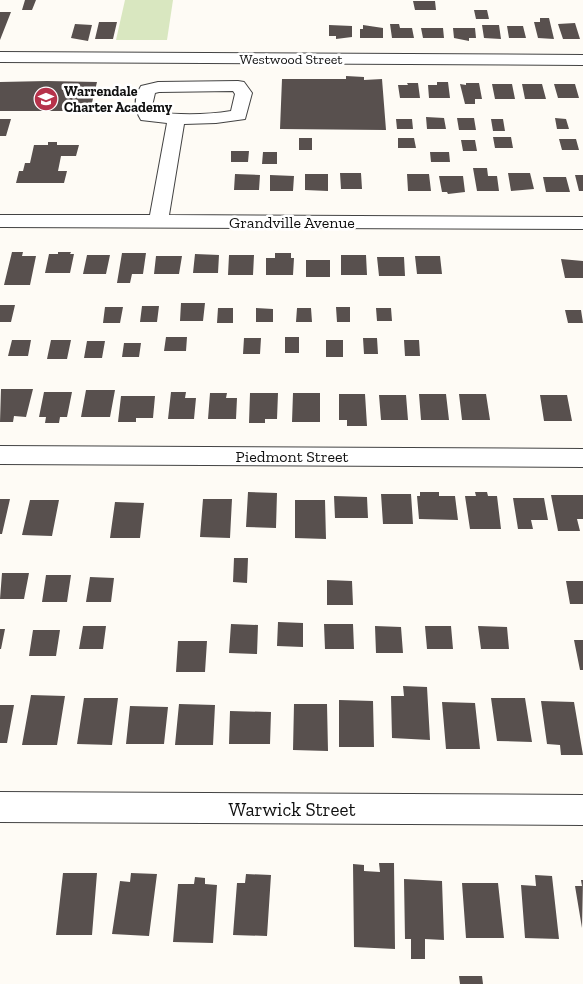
<svg xmlns="http://www.w3.org/2000/svg" width="583" height="984" viewBox="0 0 583 984" font-family="'Zilla Slab',serif">
  <style>
    .green { fill: #d9e7c0 }
    .building { fill: #58504e }
    .lines { fill: none; stroke-linecap: round; stroke-linejoin: round }
    .minor-casing { stroke: #434343; stroke-width: 2 }
    .minor { fill: #fff; fill-rule: evenodd }
    .labels { text-anchor: middle; dominant-baseline: central; stroke-width: 5; stroke-linejoin: round; paint-order: stroke }
    .far-street-label { font-size: 14px; fill: #101010; stroke: #fff }
    .far-poi-label { font-size: 14px; font-weight: bold; fill: #101010; stroke: #fff; text-anchor: start }
    .street-label { font-size: 16px; fill: #101010; stroke: #fff }
    .near-street-label { font-size: 19px; fill: #101010; stroke: #fff }
  </style>
  <rect width="100%" height="100%" fill="#fefbf5"/>
  <!-- green -->
  <path class="green" d="M 125,0 L 173,0 L 167,40 L 116,40 Z"/>
  <!-- building -->
  <path class="building" d="M 25,0 L 36,0 L 32,10 L 22,10 Z
    M 413,1 L 435,1 L 436,10 L 415,10 Z
    M 474,10 L 487,10 L 489,19 L 476,19 Z
    M 0,12 L 11,12 L 0,40 Z
    M 540,18 L 549,18 L 554,39 L 538,38 L 534,22 L 540,22 Z
    M 99,22 L 117,22 L 113,39 L 95,39 Z
    M 575,23 L 580,39 L 563,39 L 558,24 Z
    M 75,24 L 92,25 L 88,41 L 71,38 Z
    M 390,24 L 399,24 L 400,28 L 412,28 L 414,38 L 392,38 Z
    M 329,25 L 352,26 L 352,37 L 336,39 L 336,36 L 329,36 Z
    M 363,25 L 383,28 L 383,38 L 360,38 L 360,29 L 363,29 Z
    M 482,25 L 499,25 L 501,39 L 484,38 Z
    M 507,26 L 523,26 L 526,38 L 509,38 Z
    M 421,28 L 443,28 L 444,38 L 423,38 Z
    M 453,28 L 475,28 L 476,38 L 469,38 L 469,41 L 454,38 Z
    M 346,76 L 364,77 L 364,80 L 382,79 L 386,130 L 280,129 L 282,79 L 346,79 Z
    M 0,82 L 47,81 L 97,82 L 90,111 L 0,111 Z
    M 437,82 L 448,82 L 450,98 L 429,98 L 428,85 L 437,85 Z
    M 407,83 L 418,83 L 420,98 L 400,98 L 398,85 L 408,85 Z
    M 466,83 L 479,83 L 482,99 L 475,99 L 475,104 L 465,104 L 460,84 L 466,85 Z
    M 492,84 L 512,84 L 515,99 L 495,99 Z
    M 522,84 L 542,84 L 546,99 L 525,99 Z
    M 554,84 L 575,84 L 579,98 L 558,98 Z
    M 426,117 L 444,118 L 446,129 L 427,129 Z
    M 457,118 L 474,118 L 476,130 L 459,130 Z
    M 555,118 L 566,119 L 569,129 L 557,129 Z
    M 0,119 L 11,119 L 6,136 L 0,136 Z
    M 396,119 L 412,119 L 413,129 L 397,129 Z
    M 491,119 L 503,119 L 505,131 L 493,131 Z
    M 493,137 L 511,137 L 513,148 L 495,148 Z
    M 299,138 L 312,138 L 312,150 L 299,150 Z
    M 398,138 L 414,138 L 416,148 L 398,148 Z
    M 559,139 L 576,139 L 579,150 L 562,150 Z
    M 461,140 L 475,140 L 477,151 L 463,151 Z
    M 48,142 L 57,142 L 57,145 L 79,145 L 76,156 L 61,156 L 58,171 L 67,171 L 64,183 L 16,183 L 19,171 L 23,171 L 25,163 L 30,163 L 34,145 L 48,145 Z
    M 231,151 L 249,151 L 248,162 L 231,162 Z
    M 263,152 L 277,152 L 277,164 L 262,164 Z
    M 430,152 L 449,152 L 450,162 L 431,162 Z
    M 473,168 L 487,168 L 488,176 L 497,176 L 499,191 L 477,191 Z
    M 340,173 L 361,173 L 362,189 L 341,189 Z
    M 508,173 L 530,173 L 534,189 L 511,191 Z
    M 235,174 L 260,175 L 259,190 L 234,190 Z
    M 305,174 L 328,174 L 328,191 L 305,190 Z
    M 407,174 L 429,174 L 431,191 L 408,191 Z
    M 270,175 L 294,176 L 293,191 L 270,191 Z
    M 575,175 L 583,175 L 583,191 L 579,191 Z
    M 439,176 L 463,176 L 465,192 L 448,194 L 447,192 L 442,192 Z
    M 543,177 L 566,177 L 570,192 L 546,192 Z
    M 12,252 L 23,252 L 22,256 L 36,256 L 30,285 L 4,285 Z
    M 58,252 L 71,252 L 70,254 L 74,254 L 70,273 L 45,273 L 49,254 L 58,254 Z
    M 122,253 L 146,253 L 143,274 L 132,274 L 130,283 L 117,283 Z
    M 275,253 L 291,253 L 291,258 L 294,258 L 293,275 L 266,275 L 266,258 L 275,258 Z
    M 195,254 L 219,255 L 218,273 L 193,273 Z
    M 87,255 L 110,255 L 106,274 L 83,274 Z
    M 229,255 L 254,255 L 253,275 L 228,275 Z
    M 341,255 L 366,255 L 367,275 L 341,275 Z
    M 156,256 L 182,256 L 179,274 L 154,274 Z
    M 415,256 L 440,256 L 442,274 L 417,274 Z
    M 377,257 L 404,257 L 405,276 L 379,276 Z
    M 561,259 L 583,261 L 583,278 L 565,278 Z
    M 306,260 L 330,260 L 330,277 L 306,277 Z
    M 181,303 L 205,303 L 203,321 L 180,321 Z
    M 0,305 L 15,305 L 11,322 L 0,322 Z
    M 142,306 L 159,306 L 157,322 L 140,322 Z
    M 105,307 L 123,307 L 120,323 L 103,323 Z
    M 336,307 L 350,307 L 350,322 L 337,322 Z
    M 218,308 L 233,308 L 233,323 L 217,323 Z
    M 256,308 L 273,309 L 273,322 L 256,322 Z
    M 297,308 L 311,308 L 312,322 L 296,322 Z
    M 376,308 L 391,308 L 392,321 L 377,321 Z
    M 565,310 L 581,310 L 583,323 L 568,323 Z
    M 166,337 L 187,337 L 186,351 L 164,351 Z
    M 285,337 L 299,337 L 299,353 L 285,353 Z
    M 244,338 L 261,338 L 260,354 L 243,354 Z
    M 363,338 L 377,338 L 378,354 L 364,354 Z
    M 12,340 L 31,340 L 28,356 L 8,356 Z
    M 51,340 L 71,340 L 67,359 L 47,359 Z
    M 326,340 L 343,340 L 343,357 L 326,357 Z
    M 404,340 L 419,340 L 420,356 L 405,356 Z
    M 87,341 L 105,341 L 102,358 L 84,358 Z
    M 124,343 L 141,343 L 139,357 L 122,357 Z
    M 1,389 L 33,389 L 26,417 L 14,416 L 13,422 L 0,422 Z
    M 86,390 L 115,390 L 110,417 L 81,417 Z
    M 44,392 L 72,392 L 67,417 L 60,417 L 59,423 L 45,423 L 46,417 L 39,417 Z
    M 171,392 L 186,392 L 185,398 L 196,398 L 194,419 L 168,419 Z
    M 210,393 L 227,393 L 226,398 L 237,398 L 236,419 L 208,419 Z
    M 250,393 L 278,393 L 277,419 L 265,419 L 265,423 L 249,423 Z
    M 293,393 L 320,393 L 320,422 L 292,422 Z
    M 339,394 L 365,394 L 367,426 L 347,426 L 347,420 L 339,420 Z
    M 419,394 L 446,394 L 449,420 L 421,420 Z
    M 459,394 L 486,394 L 490,420 L 462,420 Z
    M 379,395 L 406,395 L 408,420 L 381,420 Z
    M 540,395 L 567,395 L 572,421 L 544,421 Z
    M 121,396 L 155,396 L 153,418 L 136,418 L 136,422 L 118,422 Z
    M 248,492 L 277,493 L 276,528 L 246,527 Z
    M 420,492 L 439,492 L 439,496 L 455,496 L 458,520 L 419,519 L 417,496 L 420,496 Z
    M 475,492 L 487,492 L 488,496 L 497,496 L 501,529 L 470,529 L 465,496 L 476,496 Z
    M 381,494 L 411,494 L 413,524 L 383,524 Z
    M 551,495 L 583,495 L 583,519 L 577,519 L 580,531 L 558,531 Z
    M 334,496 L 367,497 L 368,518 L 335,518 Z
    M 513,498 L 544,498 L 548,520 L 531,520 L 533,529 L 518,529 Z
    M 0,499 L 10,499 L 2,534 L 0,534 Z
    M 203,499 L 232,499 L 230,538 L 200,537 Z
    M 30,500 L 59,500 L 52,536 L 22,535 Z
    M 295,500 L 325,500 L 326,539 L 295,538 Z
    M 115,502 L 144,503 L 140,538 L 110,538 Z
    M 234,558 L 248,558 L 247,583 L 233,582 Z
    M 2,573 L 29,573 L 24,599 L 0,599 Z
    M 46,575 L 71,575 L 67,602 L 42,602 Z
    M 90,577 L 114,578 L 111,602 L 86,602 Z
    M 327,580 L 352,581 L 353,605 L 327,605 Z
    M 566,581 L 583,581 L 583,604 L 570,604 Z
    M 278,622 L 303,623 L 303,647 L 277,646 Z
    M 231,624 L 258,625 L 257,654 L 229,653 Z
    M 324,624 L 353,624 L 354,649 L 325,649 Z
    M 83,626 L 106,626 L 103,649 L 79,649 Z
    M 375,626 L 401,627 L 403,653 L 376,653 Z
    M 425,626 L 451,626 L 453,649 L 427,649 Z
    M 478,626 L 507,627 L 509,649 L 481,649 Z
    M 0,629 L 5,629 L 1,649 L 0,649 Z
    M 33,630 L 60,630 L 56,656 L 29,656 Z
    M 574,640 L 583,640 L 583,670 L 580,670 Z
    M 178,641 L 207,641 L 205,672 L 176,672 Z
    M 403,686 L 427,687 L 430,740 L 392,738 L 391,696 L 404,696 Z
    M 31,695 L 65,696 L 57,745 L 22,745 Z
    M 84,698 L 118,698 L 112,745 L 77,744 Z
    M 491,698 L 525,698 L 532,742 L 497,741 Z
    M 339,700 L 373,701 L 374,747 L 339,747 Z
    M 541,701 L 574,702 L 583,755 L 561,755 L 560,745 L 547,744 Z
    M 442,702 L 475,703 L 480,749 L 446,749 Z
    M 179,704 L 215,705 L 213,745 L 175,745 Z
    M 294,704 L 327,704 L 328,751 L 293,750 Z
    M 0,705 L 14,705 L 7,743 L 0,743 Z
    M 130,706 L 168,707 L 164,744 L 126,744 Z
    M 230,711 L 271,712 L 270,744 L 229,744 Z
    M 379,863 L 394,863 L 395,949 L 354,947 L 353,864 L 364,865 L 364,871 L 380,872 Z
    M 63,873 L 97,873 L 92,935 L 56,935 Z
    M 131,873 L 157,874 L 149,936 L 112,934 L 120,881 L 130,882 Z
    M 246,874 L 271,875 L 267,936 L 233,935 L 237,883 L 245,883 Z
    M 535,875 L 552,876 L 559,939 L 525,938 L 521,885 L 536,886 Z
    M 195,877 L 205,878 L 205,884 L 217,885 L 213,943 L 173,942 L 178,884 L 194,884 Z
    M 404,879 L 442,881 L 444,940 L 425,939 L 425,959 L 411,959 L 411,939 L 405,939 Z
    M 581,880 L 583,880 L 582,928 L 575,886 L 582,886 Z
    M 462,883 L 498,883 L 504,938 L 466,938 Z
    M 459,976 L 482,976 L 483,984 L 460,984 Z"/>
  <g class="lines">
    <!-- minor casing -->
    <g class="minor-casing">
      <path id="minor" d="M 0,52 L 583,55 L 583,65 L 0,62 Z
        M 238,81 L 244,82 L 252,93 L 245,119 L 216,123 L 184,124 L 169,215 L 583,217 L 583,229 L 0,227 L 0,215 L 150,215 L 167,123 L 141,120 C 134,109 134,97 141,86 L 158,82 ZM 233,91 L 235,94 L 231,111 C 206,115 179,115 154,112 L 152,106 L 155,93 L 159,92 Z
        M 0,446 L 583,449 L 583,467 L 0,464 Z
        M 0,792 L 583,795 L 583,825 L 0,822 Z"/>
    </g>
    <!-- minor -->
    <use href="#minor" class="minor"/>
  </g>
  <!-- icons -->
  <defs>
    <g id="school-disc" transform="scale(1.25)"><circle r="9.5" fill="#b6334b" stroke="#fff"/><path d="M0-5L7-2L0 1L-7-2ZM-4 1L0 2.5L4 1V4Q0 6-4 4Z" fill="#fff"/></g>
  </defs>
  <g fill-rule="evenodd">
    <use href="#school-disc" x="46" y="99"/>
  </g>
  <g class="labels">
    <!-- far-street labels -->
    <g class="far-street-label">
      <text x="291" y="59">Westwood Street</text>
    </g>
    <!-- far-poi labels -->
    <g class="far-poi-label">
      <text x="64" y="91">Warrendale<tspan x="64" dy="16">Charter Academy</tspan></text>
    </g>
    <!-- street labels -->
    <g class="street-label">
      <text x="292" y="222">Grandville Avenue</text>
      <text x="292" y="456">Piedmont Street</text>
    </g>
    <!-- near-street labels -->
    <g class="near-street-label">
      <text x="292" y="809">Warwick Street</text>
    </g>
  </g>
</svg>
